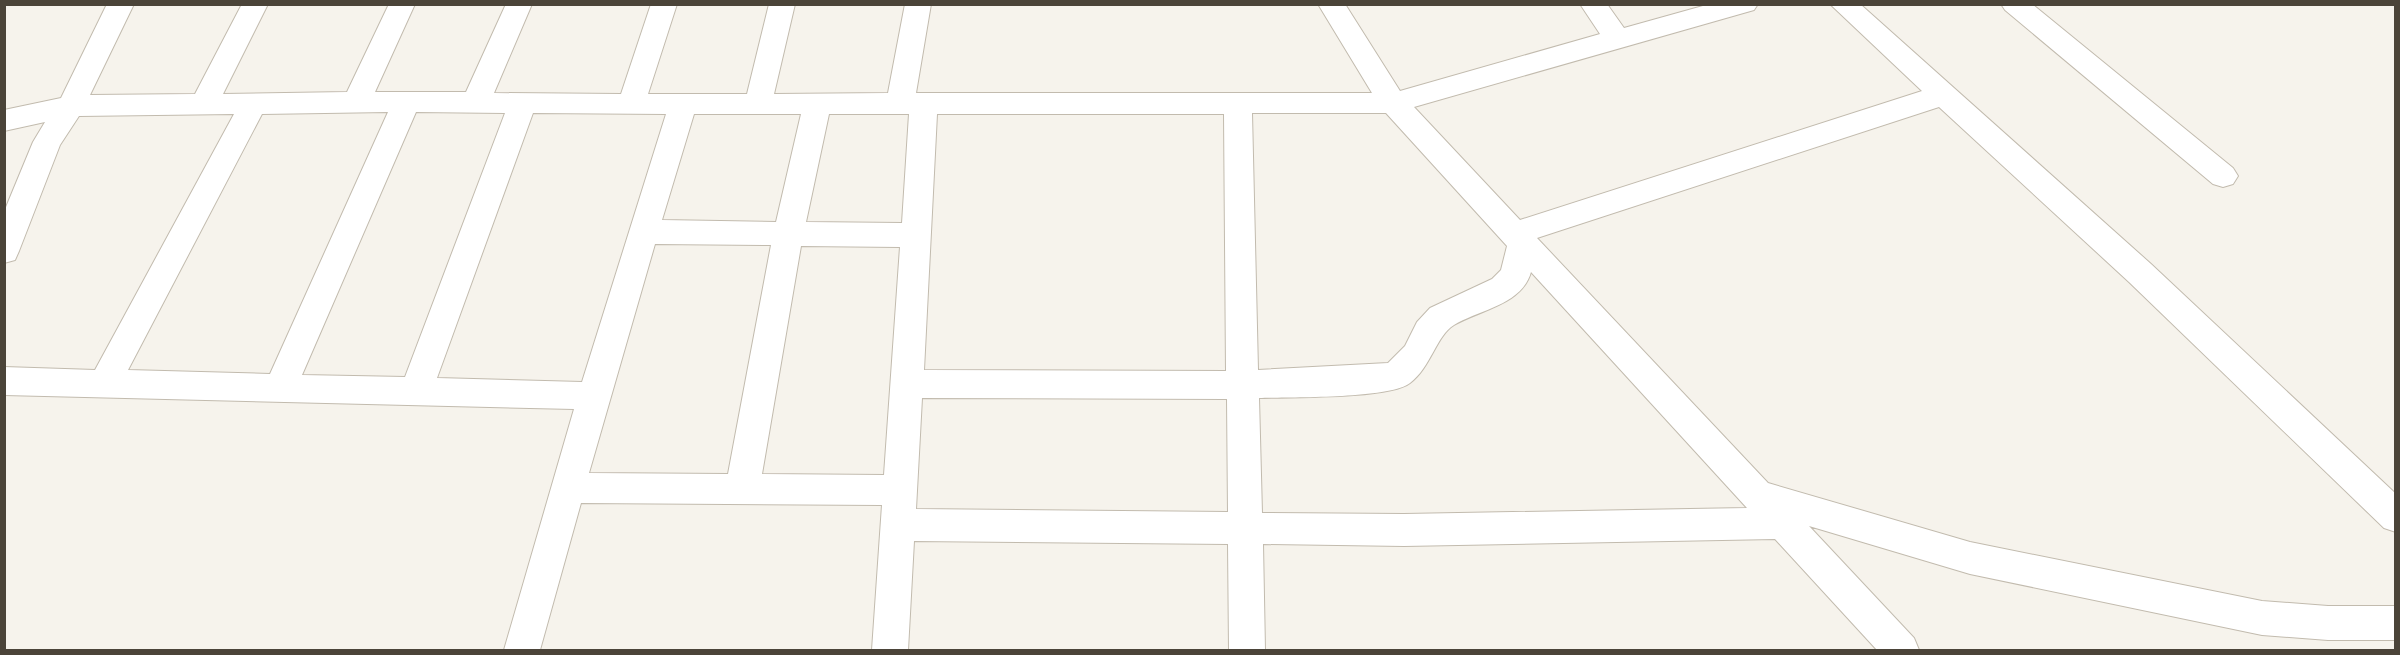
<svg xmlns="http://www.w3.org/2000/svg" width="2400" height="655" viewBox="0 0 2400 655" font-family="'IBM Plex Sans',sans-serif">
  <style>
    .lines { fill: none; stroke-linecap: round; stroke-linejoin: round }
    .minor-casing { stroke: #c2bbae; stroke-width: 2 }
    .minor { fill: #fff; fill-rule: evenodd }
  </style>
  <rect width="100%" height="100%" fill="#f6f3ec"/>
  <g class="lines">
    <!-- minor casing -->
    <g class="minor-casing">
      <path id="minor" d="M 107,4 L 134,4 L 90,95 L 195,94 L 242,4 L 268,4 L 223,94 L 347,92 L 389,4 L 415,4 L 375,92 L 466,92 L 506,4 L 532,4 L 494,93 L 621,94 L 651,4 L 677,4 L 648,94 L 747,94 L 769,4 L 795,4 L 774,94 L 888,93 L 905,4 L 931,4 L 916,93 L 1372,93 L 1318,4 L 1345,4 L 1400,91 L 1600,34 L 1580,4 L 1607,4 L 1624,28 L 1710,4 L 1758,4 L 1754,10 L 1414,107 L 1520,220 L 1922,91 L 1830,4 L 1860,4 L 2151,264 L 2396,494 L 2396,532 L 2384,528 L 2129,282 L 1939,107 L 1537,238 L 1768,483 L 1970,542 L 2262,601 L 2328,606 L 2396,606 L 2396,640 L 2328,640 L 2262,635 L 1970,574 L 1809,526 L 1914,638 L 1919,650 L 1877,650 L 1775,539 L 1404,546 L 1263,544 L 1265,650 L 1229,650 L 1228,544 L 914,541 L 908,650 L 872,650 L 882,505 L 581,503 L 540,650 L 504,650 L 574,409 L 4,395 L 4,367 L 95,370 L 234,114 L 79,116 L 60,145 L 19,251 L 15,260 L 4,263 L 4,212 L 33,142 L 45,122 L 4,131 L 4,110 L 61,98 ZM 388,112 L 270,374 L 128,370 L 262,114 ZM 416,112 L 505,113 L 405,377 L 302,375 ZM 533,113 L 666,114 L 582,382 L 437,378 ZM 1252,113 L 1386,113 L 1507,246 L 1501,270 L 1492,279 L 1430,308 L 1417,322 L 1405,346 L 1388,363 L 1258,370 ZM 694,114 L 801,114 L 776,222 L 662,220 ZM 829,114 L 909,114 L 902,223 L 806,222 ZM 937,114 L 1224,114 L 1226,371 L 924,370 ZM 655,244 L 771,245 L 728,474 L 589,473 ZM 801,246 L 900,247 L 884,475 L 762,474 ZM 1531,272 L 1747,508 L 1404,514 L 1262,513 L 1259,398 C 1288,397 1390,399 1410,383 C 1431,367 1436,336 1454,325 C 1479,310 1522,305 1531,272 ZM 922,398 L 1227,399 L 1228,512 L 916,509 Z
        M 2001,4 L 2032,4 L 2233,168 L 2238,176 L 2233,184 L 2223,187 L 2213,184 L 2005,10 Z"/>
    </g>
    <!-- minor -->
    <use href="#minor" class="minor"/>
  </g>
  <!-- border -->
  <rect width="2400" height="655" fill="none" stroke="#4b4439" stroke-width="12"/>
</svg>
